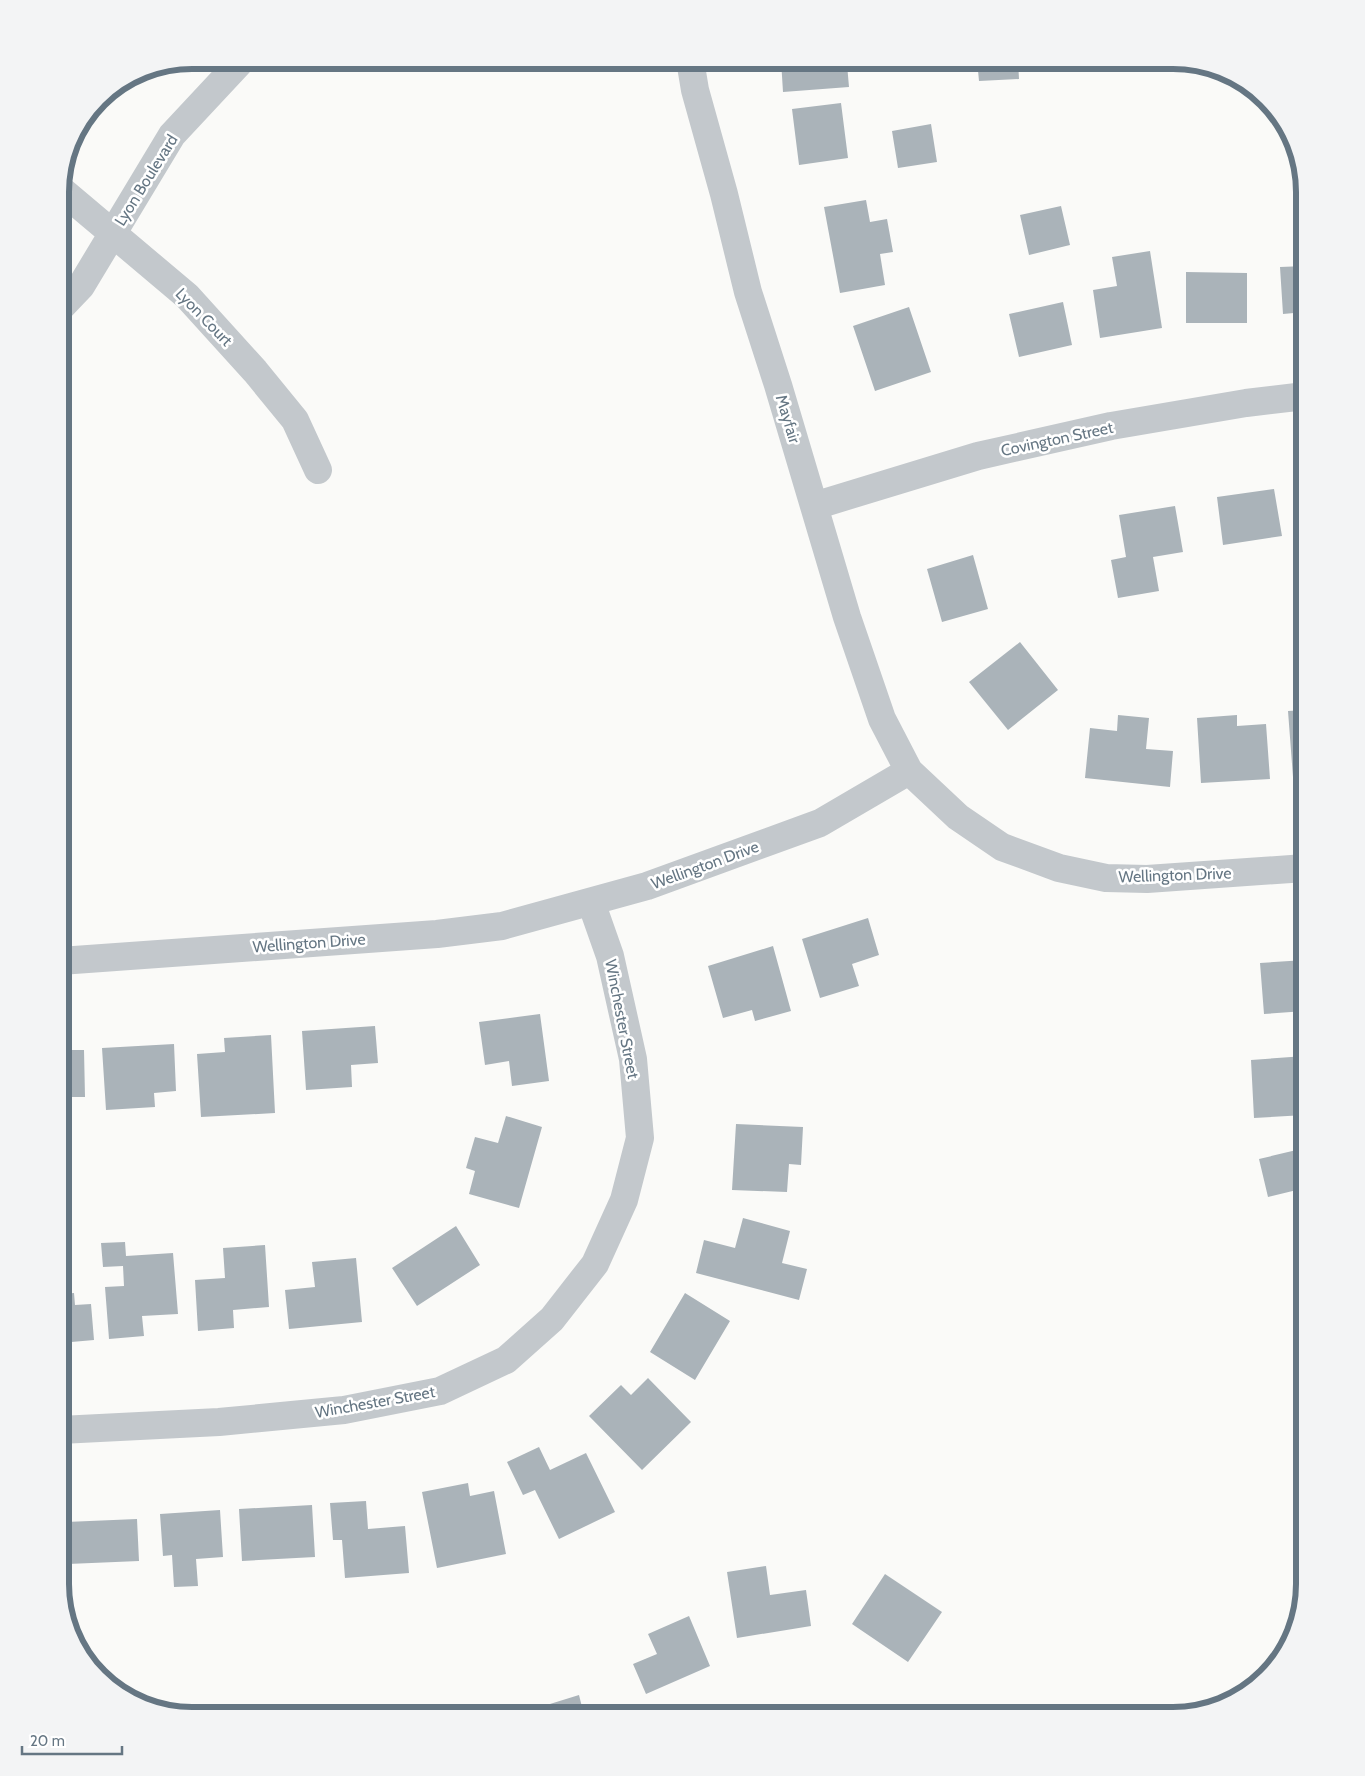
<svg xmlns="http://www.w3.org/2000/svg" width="1365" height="1776" viewBox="0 0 1365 1776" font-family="Cabin,sans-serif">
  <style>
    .building { fill: #aab3b9 }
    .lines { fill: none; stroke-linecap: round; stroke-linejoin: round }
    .minor { stroke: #c3c8cc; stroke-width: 28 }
    .labels { text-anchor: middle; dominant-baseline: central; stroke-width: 5; stroke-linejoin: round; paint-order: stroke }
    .street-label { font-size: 16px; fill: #657683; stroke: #fff }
    .rim { fill: none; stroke: #657683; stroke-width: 6 }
  </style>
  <rect width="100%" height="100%" fill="#fafaf8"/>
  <!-- building -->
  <path class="building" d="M 781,60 L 875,60 L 875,62 L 847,64 L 849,87 L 783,92 Z
    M 977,60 L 1018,60 L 1019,79 L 979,81 Z
    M 841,103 L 848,158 L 799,165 L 792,109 Z
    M 931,124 L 937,162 L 898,168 L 892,131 Z
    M 866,200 L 870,222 L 887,219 L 893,252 L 880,254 L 885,285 L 840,293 L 824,207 Z
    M 1061,206 L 1070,245 L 1029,255 L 1020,215 Z
    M 1150,251 L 1162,328 L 1100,338 L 1093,290 L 1117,286 L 1112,257 Z
    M 1305,266 L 1305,312 L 1283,314 L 1280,267 Z
    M 1186,272 L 1247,273 L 1247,323 L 1186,323 Z
    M 1063,302 L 1072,345 L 1019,357 L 1009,314 Z
    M 909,307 L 931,372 L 875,391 L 853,326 Z
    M 1274,489 L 1282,536 L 1223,545 L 1217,497 Z
    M 1175,506 L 1183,552 L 1153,557 L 1159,591 L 1118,598 L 1111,560 L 1126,557 L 1119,515 Z
    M 973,555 L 988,609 L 942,622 L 927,569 Z
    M 1020,642 L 1058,690 L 1008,730 L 969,682 Z
    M 1305,710 L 1305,776 L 1293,777 L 1288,711 Z
    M 1118,715 L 1149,718 L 1146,749 L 1173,751 L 1170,787 L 1085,778 L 1090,728 L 1117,731 Z
    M 1237,715 L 1237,726 L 1266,724 L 1270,779 L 1201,783 L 1197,718 Z
    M 868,918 L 879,955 L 852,964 L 859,986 L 820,998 L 802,939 Z
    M 773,946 L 791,1011 L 755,1021 L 752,1010 L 723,1018 L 708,966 Z
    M 1305,960 L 1305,1011 L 1264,1014 L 1260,963 Z
    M 540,1014 L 549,1081 L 512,1086 L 509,1061 L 485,1065 L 479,1022 Z
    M 375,1026 L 378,1063 L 351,1065 L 352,1087 L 306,1090 L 302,1031 Z
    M 271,1035 L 275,1113 L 201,1117 L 197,1054 L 225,1052 L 224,1038 Z
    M 174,1044 L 176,1091 L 154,1093 L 155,1107 L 106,1110 L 102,1048 Z
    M 60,1050 L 84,1050 L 85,1097 L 63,1097 L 63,1116 L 60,1116 Z
    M 1305,1056 L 1305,1115 L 1254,1118 L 1251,1060 Z
    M 506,1116 L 542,1127 L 519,1208 L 469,1194 L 475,1171 L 466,1168 L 475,1137 L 498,1143 Z
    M 736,1124 L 803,1127 L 801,1165 L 789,1164 L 787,1192 L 732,1190 Z
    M 1305,1148 L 1305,1188 L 1268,1197 L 1259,1159 Z
    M 743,1218 L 790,1231 L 782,1263 L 807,1269 L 799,1300 L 696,1273 L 704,1240 L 735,1248 Z
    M 456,1226 L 480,1265 L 417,1306 L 392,1268 Z
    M 125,1242 L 126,1256 L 173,1253 L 178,1314 L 142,1316 L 144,1336 L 109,1339 L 105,1287 L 124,1286 L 123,1266 L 103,1267 L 101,1243 Z
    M 265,1245 L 269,1307 L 233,1310 L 234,1328 L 198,1331 L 195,1280 L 225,1278 L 223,1248 Z
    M 356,1258 L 362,1322 L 289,1329 L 285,1290 L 315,1287 L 312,1262 Z
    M 1305,1261 L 1305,1288 L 1294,1266 Z
    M 74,1293 L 75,1305 L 91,1304 L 94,1340 L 60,1343 L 60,1294 Z
    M 685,1293 L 730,1321 L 695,1380 L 650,1352 Z
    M 648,1378 L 691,1422 L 642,1470 L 589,1416 L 621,1385 L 631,1395 Z
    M 539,1447 L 550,1470 L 586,1453 L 615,1512 L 559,1539 L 535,1490 L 523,1495 L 507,1462 Z
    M 468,1483 L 470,1496 L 494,1491 L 506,1554 L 437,1568 L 422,1492 Z
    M 366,1501 L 368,1529 L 405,1526 L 409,1573 L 345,1578 L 342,1540 L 333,1540 L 330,1503 Z
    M 312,1505 L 315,1557 L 242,1561 L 239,1509 Z
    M 220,1510 L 223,1557 L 196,1559 L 198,1586 L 174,1587 L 172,1555 L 163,1556 L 160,1514 Z
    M 137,1519 L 139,1561 L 68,1564 L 66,1522 Z
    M 766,1566 L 770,1595 L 806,1590 L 811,1626 L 737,1638 L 727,1572 Z
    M 885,1574 L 942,1612 L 908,1662 L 852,1624 Z
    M 689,1616 L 710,1666 L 646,1694 L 633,1664 L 657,1654 L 648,1634 Z
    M 579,1695 L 583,1711 L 608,1704 L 611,1716 L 539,1716 L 537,1708 Z
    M 397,1708 L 398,1716 L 333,1716 L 333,1712 Z"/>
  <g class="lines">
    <!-- minor -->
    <path class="minor" d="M 690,60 L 695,90 L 724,194 L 748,292 L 778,385 L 847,617 L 882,719 L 909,771 L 958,817 L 1002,847 L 1059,868 L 1106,878 L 1147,879 L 1305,868
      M 60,189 L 187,296 L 255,371 L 295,420 L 318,470
      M 60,308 L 81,286 L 172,135 L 242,60
      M 814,506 L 978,456 L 1111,426 L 1246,403 L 1305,396
      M 60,961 L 437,934 L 502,926 L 647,886 L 820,823 L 909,771
      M 60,1430 L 219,1422 L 344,1410 L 440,1391 L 506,1360 L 552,1319 L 595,1264 L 624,1200 L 640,1138 L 633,1059 L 610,956 L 591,902"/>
  </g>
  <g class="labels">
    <!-- street labels -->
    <g class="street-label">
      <text transform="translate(146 180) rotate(-58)">Lyon Boulevard</text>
      <text transform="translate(204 317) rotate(46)">Lyon Court</text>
      <text transform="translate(788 419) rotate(73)">Mayfair</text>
      <text transform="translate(1057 439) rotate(-12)">Covington Street</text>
      <text transform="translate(705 865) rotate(-20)">Wellington Drive</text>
      <text transform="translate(1175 875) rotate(-2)">Wellington Drive</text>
      <text transform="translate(309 943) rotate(-4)">Wellington Drive</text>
      <text transform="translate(622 1019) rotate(79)">Winchester Street</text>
      <text transform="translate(375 1402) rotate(-10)">Winchester Street</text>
    </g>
  </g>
  <!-- crop -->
  <path d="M0 0H1365V1776H0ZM192 69H1173A123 123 0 0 1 1296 192V1584A123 123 0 0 1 1173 1707H192A123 123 0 0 1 69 1584V192A123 123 0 0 1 192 69Z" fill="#f3f4f5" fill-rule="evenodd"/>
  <path class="rim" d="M192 69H1173A123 123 0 0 1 1296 192V1584A123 123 0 0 1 1173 1707H192A123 123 0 0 1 69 1584V192A123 123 0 0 1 192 69Z"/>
  <!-- scale -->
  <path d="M22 1746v8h100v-8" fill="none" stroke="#657683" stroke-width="2.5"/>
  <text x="30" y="1746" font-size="15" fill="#657683" stroke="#ffffff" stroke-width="4" paint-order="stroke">20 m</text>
</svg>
